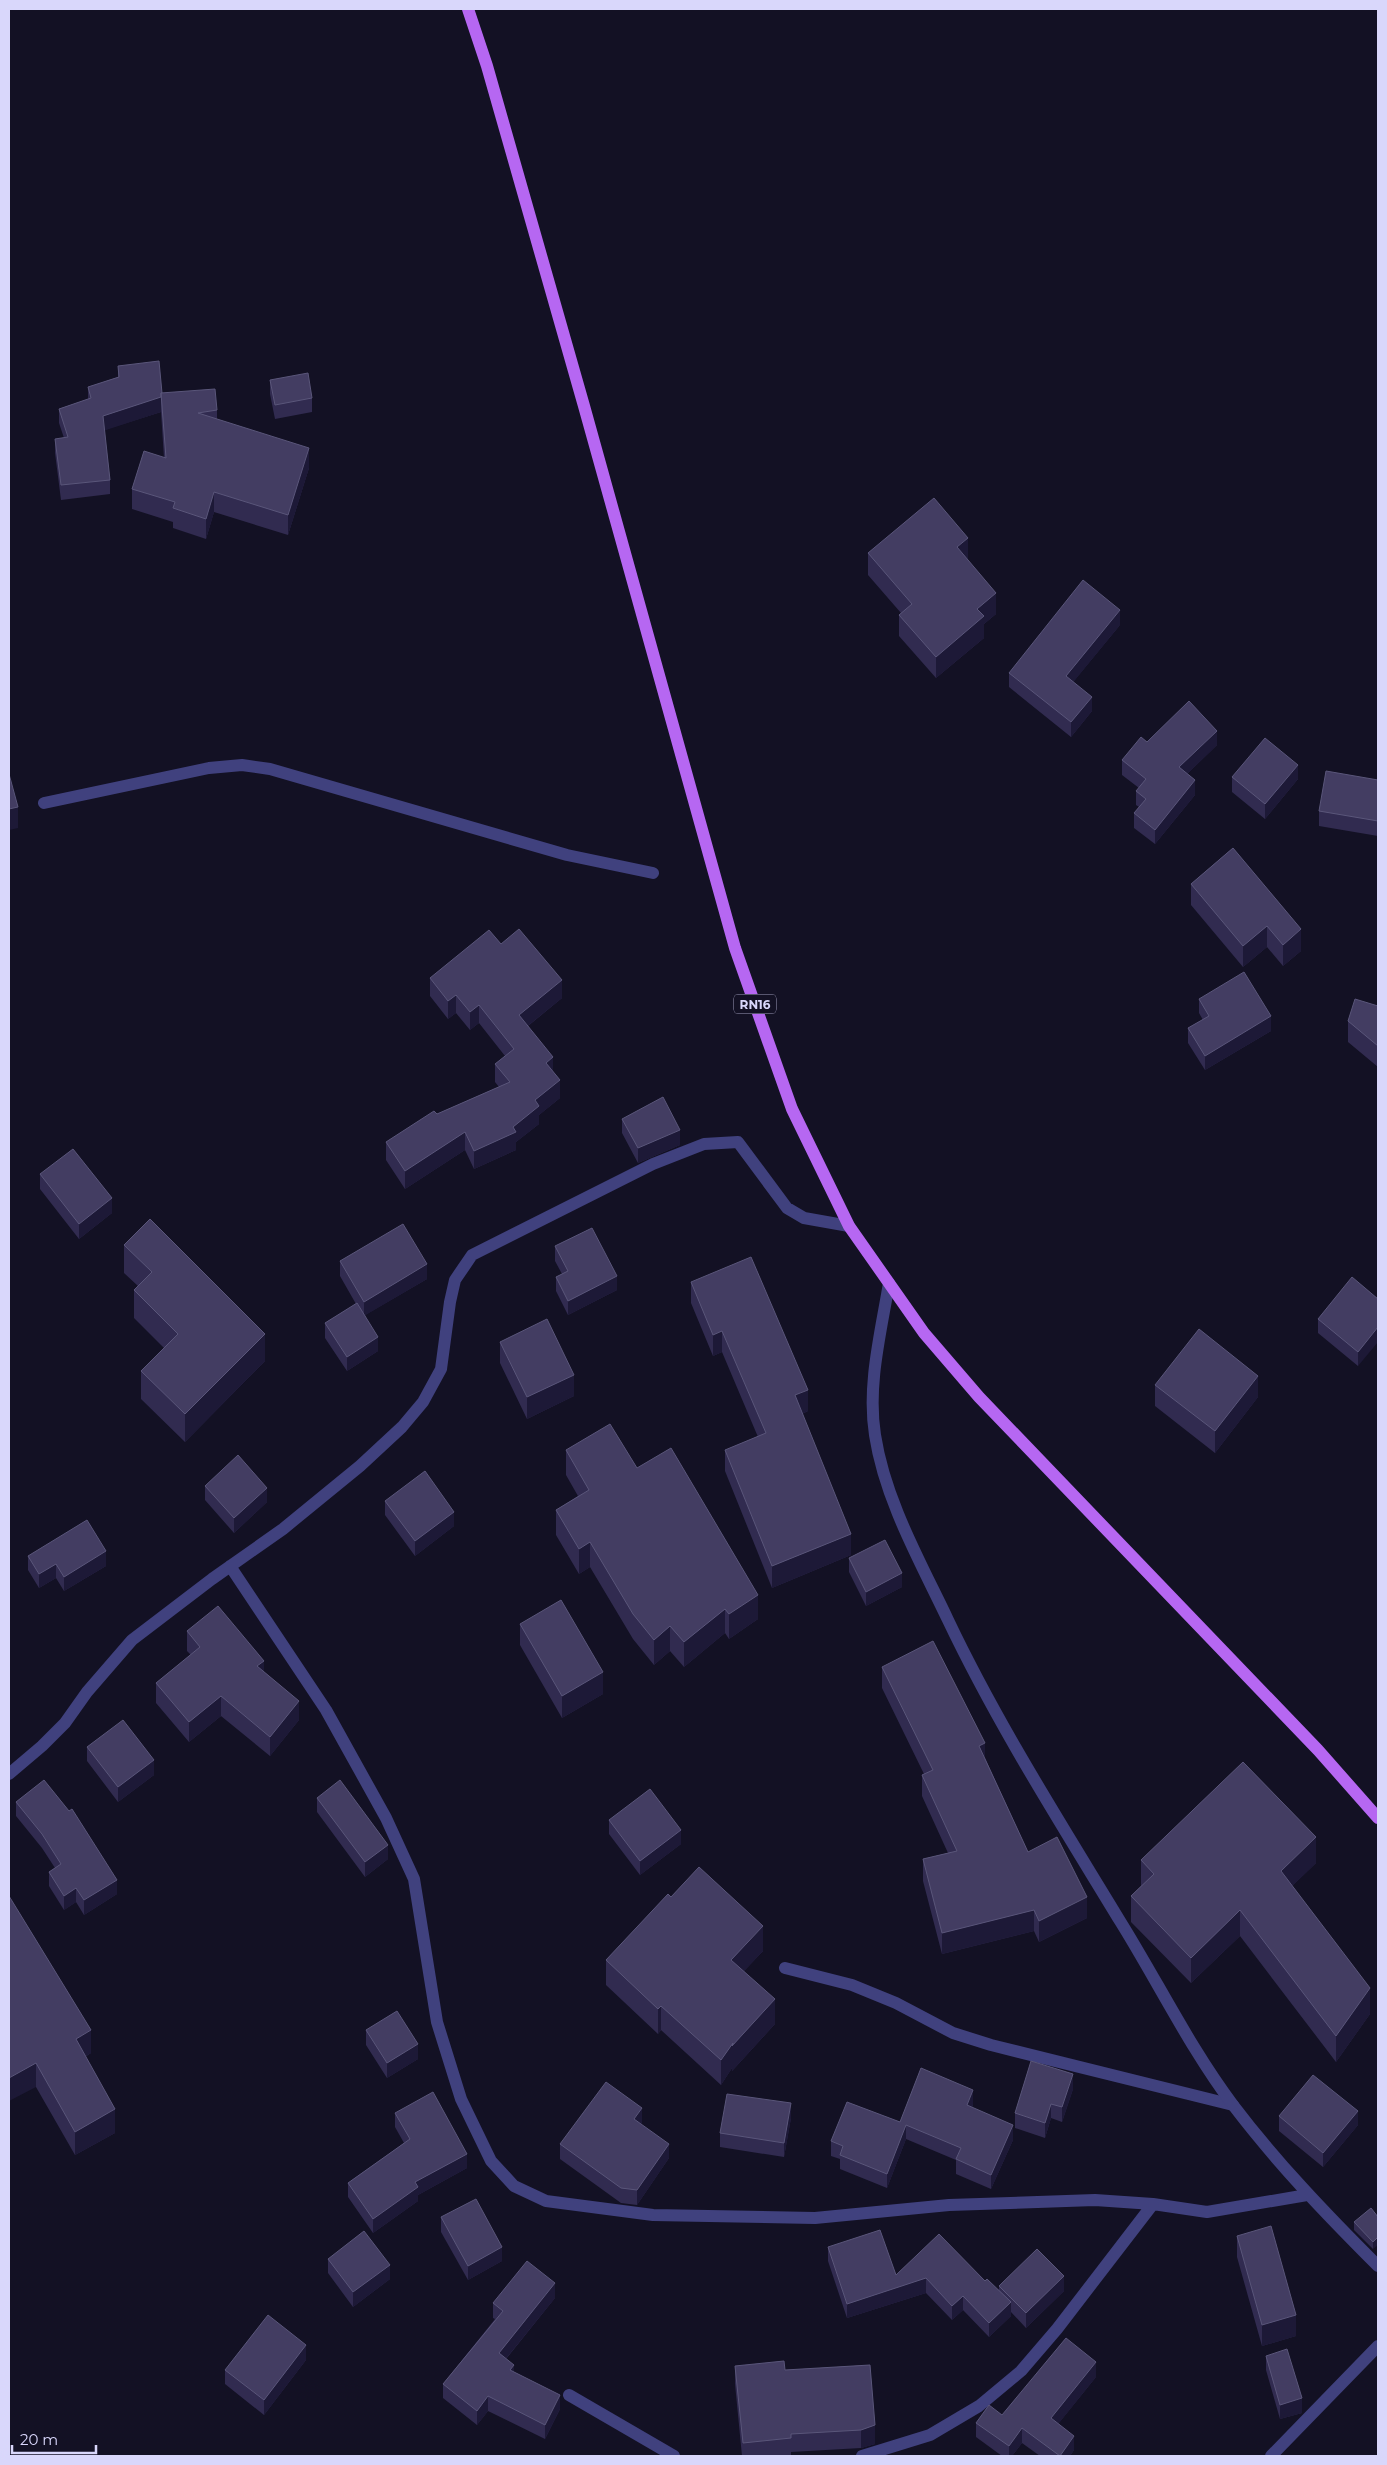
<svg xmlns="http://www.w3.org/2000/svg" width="1387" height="2465" viewBox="0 0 1387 2465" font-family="Montserrat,sans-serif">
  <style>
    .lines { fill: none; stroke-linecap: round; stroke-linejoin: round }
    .service { stroke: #40417e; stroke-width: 12 }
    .minor { stroke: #40417e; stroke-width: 12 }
    .primary { stroke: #b667f2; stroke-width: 12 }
    .wall { fill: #312b50 }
    .shaded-wall { fill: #1d1937 }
    .building { fill: #433d62; stroke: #5a567a }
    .labels { text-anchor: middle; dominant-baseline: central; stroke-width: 4; stroke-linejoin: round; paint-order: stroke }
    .shield { fill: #131124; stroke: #9e9cba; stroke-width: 1 }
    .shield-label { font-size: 12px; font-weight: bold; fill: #d9d7fb }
  </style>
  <rect width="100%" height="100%" fill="#131124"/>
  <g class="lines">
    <!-- service -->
    <path class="service" d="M 44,803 L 209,768 L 242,765 L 270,769 L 567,855 L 653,873
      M 785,1968 L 852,1985 L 896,2003 L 953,2033 L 991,2045 L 1233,2105"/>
    <!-- minor -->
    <path class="minor" d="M 889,1283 C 881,1332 867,1385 875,1435 C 885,1500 920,1561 948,1620 C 998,1725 1060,1822 1120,1921 C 1158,1982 1190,2048 1233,2105 C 1277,2163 1327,2215 1378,2266
      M 230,1566 L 326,1710 L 386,1818 L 414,1879 L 437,2022 L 461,2099 L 491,2161 L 514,2186 L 546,2201 L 653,2215 L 815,2218 L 949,2205 L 1095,2200 L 1153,2204 L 1207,2212 L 1307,2195
      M 9,1774 L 42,1746 L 65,1723 L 87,1692 L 132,1640 L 212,1579 L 283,1529 L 360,1466 L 402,1427 L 423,1402 L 441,1369 L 450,1302 L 455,1280 L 472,1255 L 653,1164 L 704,1144 L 738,1142 L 787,1208 L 804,1218 L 849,1226
      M 569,2395 L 674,2456
      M 862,2456 L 930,2435 L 979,2406 L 1021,2371 L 1057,2329 L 1153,2204
      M 1271,2456 L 1378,2346"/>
    <!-- primary -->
    <path class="primary" d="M 468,9 L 487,66 L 584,406 L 735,948 L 792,1109 L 849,1226 L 924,1333 L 979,1397 L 1318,1750 L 1378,1818"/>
  </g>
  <!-- wall -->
  <path class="wall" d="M 118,366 L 162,393 L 217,410 L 217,420 L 309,468 L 288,535 L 214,512 L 206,539 L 173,528 L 173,522 L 132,509 L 132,489 L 164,458 L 161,412 L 104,430 L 110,480 L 110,494 L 61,500 L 55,453 L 55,439 L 64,438 L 59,423 L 59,409 L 88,399 L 88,387 L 118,377 Z
    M 270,380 L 312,398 L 312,412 L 275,419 L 270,394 Z
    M 868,553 L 968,559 L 967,560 L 996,614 L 984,624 L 984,638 L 936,678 L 899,636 L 899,615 L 901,613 L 868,575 Z
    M 1120,625 L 1073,682 L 1092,711 L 1071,737 L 1009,687 L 1009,673 Z
    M 1147,742 L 1217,745 L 1187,774 L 1195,795 L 1155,844 L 1134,828 L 1134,813 L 1139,807 L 1136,805 L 1136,791 L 1139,788 L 1122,775 L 1122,760 Z
    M 1232,777 L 1298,779 L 1265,819 L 1232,792 Z
    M 1378,780 L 1378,836 L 1319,826 L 1319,811 Z
    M 1233,848 L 1301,951 L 1283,966 L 1267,947 L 1243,967 L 1191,905 L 1191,884 Z
    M 501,944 L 562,998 L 528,1026 L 553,1071 L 560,1098 L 539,1115 L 539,1124 L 516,1142 L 516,1150 L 474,1169 L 465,1150 L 405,1189 L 386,1160 L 386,1142 L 437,1114 L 499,1087 L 495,1082 L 495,1064 L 505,1056 L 479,1023 L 470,1030 L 456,1013 L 448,1019 L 430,996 L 430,978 Z
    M 1199,999 L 1271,1031 L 1205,1070 L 1188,1043 L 1188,1028 L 1203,1020 L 1199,1013 Z
    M 1378,1006 L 1378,1067 L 1348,1042 L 1348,1021 Z
    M 622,1119 L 680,1145 L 638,1163 L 622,1133 Z
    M 40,1174 L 112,1213 L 79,1239 L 40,1189 Z
    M 124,1245 L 265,1361 L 185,1442 L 141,1399 L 141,1371 L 164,1348 L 134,1318 L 134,1290 L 138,1286 L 124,1273 Z
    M 555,1246 L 617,1290 L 568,1315 L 556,1291 L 556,1277 L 562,1274 L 555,1261 Z
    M 340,1261 L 427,1279 L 365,1315 L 378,1351 L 347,1371 L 325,1338 L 325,1323 L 356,1304 L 340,1276 Z
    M 691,1282 L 808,1411 L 802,1414 L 851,1555 L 772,1588 L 725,1471 L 725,1450 L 758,1437 L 722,1352 L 713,1356 L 691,1303 Z
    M 1378,1299 L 1358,1366 L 1318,1333 L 1318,1319 Z
    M 500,1342 L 574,1396 L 527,1419 L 500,1363 Z
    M 1155,1385 L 1258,1397 L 1215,1453 L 1155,1406 Z
    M 566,1450 L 637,1468 L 758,1619 L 729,1639 L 725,1633 L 684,1667 L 670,1651 L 654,1665 L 633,1639 L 590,1567 L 579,1574 L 556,1535 L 556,1510 L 578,1496 L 566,1475 Z
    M 205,1486 L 267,1502 L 234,1533 L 205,1500 Z
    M 385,1501 L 454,1526 L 415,1556 L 385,1515 Z
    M 28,1556 L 106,1566 L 64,1591 L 56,1578 L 39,1588 L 28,1570 Z
    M 849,1558 L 902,1587 L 866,1606 L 849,1572 Z
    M 520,1624 L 603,1694 L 562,1718 L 520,1645 Z
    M 187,1631 L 264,1672 L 299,1720 L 270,1756 L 221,1716 L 189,1742 L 156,1703 L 156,1683 L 191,1655 L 187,1651 Z
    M 882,1667 L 985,1758 L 1028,1852 L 1087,1918 L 1039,1942 L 1034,1931 L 942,1954 L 923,1881 L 923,1859 L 948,1853 L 922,1796 L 922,1775 L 924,1774 L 882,1688 Z
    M 87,1747 L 154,1775 L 118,1802 L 87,1761 Z
    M 317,1798 L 388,1859 L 365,1877 L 317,1812 Z
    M 16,1802 L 117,1894 L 84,1915 L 76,1902 L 64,1910 L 49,1886 L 49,1872 L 55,1868 L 42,1848 L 16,1816 Z
    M 609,1820 L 681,1844 L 640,1875 L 609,1834 Z
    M 1141,1860 L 1316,1863 L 1292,1886 L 1370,2014 L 1336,2062 L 1240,1936 L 1191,1983 L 1131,1922 L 1131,1896 L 1141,1886 Z
    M 9,1896 L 91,2053 L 85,2057 L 115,2133 L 75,2155 L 36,2087 Z
    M 671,1897 L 763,1951 L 744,1971 L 775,2024 L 732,2071 L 732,2068 L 721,2085 L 661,2030 L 658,2034 L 606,1985 L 606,1960 Z
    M 366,2030 L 418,2059 L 387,2078 L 366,2045 Z
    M 1073,2089 L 1062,2122 L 1051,2118 L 1045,2138 L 1015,2128 L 1015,2113 Z
    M 973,2104 L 972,2108 L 1013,2140 L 991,2189 L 956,2174 L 956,2160 L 906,2139 L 887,2188 L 840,2169 L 840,2159 L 831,2156 L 831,2141 L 900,2122 Z
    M 395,2113 L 467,2168 L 418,2195 L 418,2201 L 373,2233 L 348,2197 L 348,2183 L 404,2143 L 395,2127 Z
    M 1279,2116 L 1358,2125 L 1323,2167 L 1279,2131 Z
    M 791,2118 L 784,2157 L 720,2147 L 720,2133 Z
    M 642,2122 L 641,2124 L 669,2158 L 637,2205 L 621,2203 L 560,2159 L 560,2144 Z
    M 441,2217 L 502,2261 L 468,2280 L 441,2232 Z
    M 1378,2217 L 1373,2249 L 1354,2230 L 1354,2222 Z
    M 1237,2236 L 1296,2336 L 1262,2346 L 1237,2257 Z
    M 828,2247 L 896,2275 L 985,2281 L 999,2290 L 999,2286 L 1064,2291 L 1026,2328 L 1011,2312 L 1011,2316 L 989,2337 L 963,2310 L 952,2320 L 926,2293 L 847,2318 L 828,2261 Z
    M 328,2259 L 390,2279 L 353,2307 L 328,2273 Z
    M 555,2298 L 506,2359 L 514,2372 L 560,2409 L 545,2439 L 488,2411 L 477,2425 L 443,2398 L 443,2384 L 495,2319 L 493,2318 L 493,2303 Z
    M 1266,2356 L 1302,2413 L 1280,2419 L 1266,2370 Z
    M 306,2360 L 264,2415 L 225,2384 L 225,2370 Z
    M 870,2365 L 875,2444 L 861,2448 L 791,2452 L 791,2456 L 742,2456 L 735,2384 L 735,2366 L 785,2370 Z
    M 1096,2377 L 1058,2424 L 1074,2450 L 1070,2456 L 1040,2456 L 1022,2443 L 1012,2456 L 1002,2456 L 976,2437 L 976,2423 L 1002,2415 Z"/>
  <!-- shaded-wall -->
  <path class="shaded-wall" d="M 161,397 L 161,412 L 103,431 L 103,416 Z
    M 309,448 L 309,468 L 288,535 L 288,515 Z
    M 214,492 L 214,512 L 206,539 L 206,519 Z
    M 968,538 L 968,559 L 957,569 L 957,547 Z
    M 996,593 L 996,614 L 984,624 L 984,638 L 936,678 L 936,657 L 977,609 Z
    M 1120,610 L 1120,625 L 1066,691 L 1066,676 Z
    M 1092,697 L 1092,711 L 1071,737 L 1071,722 Z
    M 1217,731 L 1217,745 L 1179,782 L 1179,767 Z
    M 1298,765 L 1298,779 L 1265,819 L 1265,804 Z
    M 1195,780 L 1195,795 L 1155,844 L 1155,830 Z
    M 18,807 L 18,828 L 9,830 L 9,809 Z
    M 1267,926 L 1267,947 L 1243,967 L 1243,946 Z
    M 1301,929 L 1301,951 L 1283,966 L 1283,945 Z
    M 562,980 L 562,998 L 519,1033 L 519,1015 Z
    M 456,995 L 456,1013 L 448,1019 L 448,1001 Z
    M 479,1005 L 479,1023 L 470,1030 L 470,1012 Z
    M 1271,1016 L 1271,1031 L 1205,1070 L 1205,1056 Z
    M 553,1057 L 553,1075 L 546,1063 Z
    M 560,1080 L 560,1098 L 539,1115 L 539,1124 L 516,1142 L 516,1150 L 474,1169 L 474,1151 L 513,1127 L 535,1100 Z
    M 680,1130 L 680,1145 L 638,1163 L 638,1148 Z
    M 465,1132 L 465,1150 L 405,1189 L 405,1171 Z
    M 112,1198 L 112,1213 L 79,1239 L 79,1224 Z
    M 427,1264 L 427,1279 L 364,1316 L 364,1302 Z
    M 617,1276 L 617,1290 L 568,1315 L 568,1301 Z
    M 1378,1327 L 1378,1342 L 1358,1366 L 1358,1352 Z
    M 722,1331 L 722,1352 L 713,1356 L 713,1335 Z
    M 265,1334 L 265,1361 L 185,1442 L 185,1414 Z
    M 378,1337 L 378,1351 L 347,1371 L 347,1357 Z
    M 574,1375 L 574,1396 L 527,1419 L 527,1397 Z
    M 1258,1376 L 1258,1397 L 1215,1453 L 1215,1431 Z
    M 808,1390 L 808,1411 L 795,1417 L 795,1395 Z
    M 267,1488 L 267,1502 L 234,1533 L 234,1518 Z
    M 454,1512 L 454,1526 L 415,1556 L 415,1541 Z
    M 851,1534 L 851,1555 L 772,1588 L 772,1566 Z
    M 590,1542 L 590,1567 L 579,1574 L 579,1549 Z
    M 106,1551 L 106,1566 L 64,1591 L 64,1577 Z
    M 56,1564 L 56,1578 L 39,1588 L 39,1574 Z
    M 902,1573 L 902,1587 L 866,1606 L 866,1592 Z
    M 758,1595 L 758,1619 L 729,1639 L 729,1614 Z
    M 725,1609 L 725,1633 L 684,1667 L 684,1642 Z
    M 670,1626 L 670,1651 L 654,1665 L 654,1640 Z
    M 264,1661 L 264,1680 L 257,1666 Z
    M 603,1672 L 603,1694 L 562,1718 L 562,1696 Z
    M 221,1696 L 221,1716 L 189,1742 L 189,1722 Z
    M 299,1701 L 299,1720 L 270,1756 L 270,1737 Z
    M 985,1743 L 985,1764 L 979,1746 Z
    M 154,1760 L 154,1775 L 118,1802 L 118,1787 Z
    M 681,1830 L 681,1844 L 640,1875 L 640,1861 Z
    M 1316,1837 L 1316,1863 L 1281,1897 L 1281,1871 Z
    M 388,1845 L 388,1859 L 365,1877 L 365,1862 Z
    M 117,1880 L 117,1894 L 84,1915 L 84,1900 Z
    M 76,1888 L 76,1902 L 64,1910 L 64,1896 Z
    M 1087,1897 L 1087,1918 L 1039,1942 L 1039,1921 Z
    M 1034,1910 L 1034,1931 L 942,1954 L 942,1933 Z
    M 1240,1910 L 1240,1936 L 1191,1983 L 1191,1958 Z
    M 763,1926 L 763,1951 L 731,1985 L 731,1960 Z
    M 1370,1988 L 1370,2014 L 1336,2062 L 1336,2036 Z
    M 775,1999 L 775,2024 L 732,2071 L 732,2068 L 721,2085 L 721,2060 L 733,2043 Z
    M 661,2006 L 661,2030 L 658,2034 L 658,2009 Z
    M 91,2030 L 91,2053 L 76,2062 L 76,2039 Z
    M 418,2044 L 418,2059 L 387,2078 L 387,2063 Z
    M 36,2063 L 36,2087 L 9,2101 L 9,2078 Z
    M 1073,2074 L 1073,2089 L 1062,2122 L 1062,2107 Z
    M 973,2090 L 973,2104 L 967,2120 L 967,2105 Z
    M 791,2103 L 791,2118 L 784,2157 L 784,2143 Z
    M 1051,2104 L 1051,2118 L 1045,2138 L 1045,2123 Z
    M 642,2108 L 642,2122 L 634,2134 L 634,2119 Z
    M 115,2109 L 115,2133 L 75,2155 L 75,2132 Z
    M 1358,2111 L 1358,2125 L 1323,2167 L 1323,2153 Z
    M 906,2125 L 906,2139 L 887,2188 L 887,2174 Z
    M 1013,2125 L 1013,2140 L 991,2189 L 991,2175 Z
    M 669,2144 L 669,2158 L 637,2205 L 637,2190 Z
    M 467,2154 L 467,2168 L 418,2195 L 418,2201 L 373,2233 L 373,2219 L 415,2182 Z
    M 1378,2237 L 1378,2245 L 1373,2249 L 1373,2242 Z
    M 502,2247 L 502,2261 L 468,2280 L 468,2266 Z
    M 390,2265 L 390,2279 L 353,2307 L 353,2292 Z
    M 1064,2276 L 1064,2291 L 1026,2328 L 1026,2313 Z
    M 926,2278 L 926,2293 L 847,2318 L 847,2304 Z
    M 555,2283 L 555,2298 L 499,2367 L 499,2353 Z
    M 963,2296 L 963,2310 L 952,2320 L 952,2306 Z
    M 1011,2302 L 1011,2316 L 989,2337 L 989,2323 Z
    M 1296,2315 L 1296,2336 L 1262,2346 L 1262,2325 Z
    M 306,2345 L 306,2360 L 264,2415 L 264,2400 Z
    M 1096,2362 L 1096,2377 L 1051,2433 L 1051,2418 Z
    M 514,2365 L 514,2379 L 510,2370 Z
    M 560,2395 L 560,2409 L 545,2439 L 545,2425 Z
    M 488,2396 L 488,2411 L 477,2425 L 477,2411 Z
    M 1302,2398 L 1302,2413 L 1280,2419 L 1280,2405 Z
    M 875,2425 L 875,2444 L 861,2448 L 861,2430 Z
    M 1022,2428 L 1022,2443 L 1012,2456 L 1009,2456 L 1009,2446 Z
    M 1074,2436 L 1074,2450 L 1070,2456 L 1060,2456 Z"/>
  <!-- building -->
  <path class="building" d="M 159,361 L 162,393 L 161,393 L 161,397 L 103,416 L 110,480 L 61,485 L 55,439 L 68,437 L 59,409 L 91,398 L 88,387 L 119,377 L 118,366 Z
    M 308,373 L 312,398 L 275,405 L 270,380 Z
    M 215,389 L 217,410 L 198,413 L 309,448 L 288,515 L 214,492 L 206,519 L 173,508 L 175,502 L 132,489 L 144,451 L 166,458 L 161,393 Z
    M 934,498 L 968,538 L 957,547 L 996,593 L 977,609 L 984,616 L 936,657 L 899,615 L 912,604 L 868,553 Z
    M 1083,580 L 1120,610 L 1066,676 L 1092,697 L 1071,722 L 1009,673 Z
    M 1189,701 L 1217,731 L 1179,767 L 1195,780 L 1155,830 L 1134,813 L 1146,799 L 1136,791 L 1146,779 L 1122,760 L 1141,737 L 1147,742 Z
    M 1265,738 L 1298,765 L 1265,804 L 1232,777 Z
    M 1326,771 L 1378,780 L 1378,821 L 1319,811 Z
    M 9,774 L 18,807 L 9,809 Z
    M 1233,848 L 1301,929 L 1283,945 L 1267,926 L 1243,946 L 1191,884 Z
    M 519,929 L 562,980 L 519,1015 L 553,1057 L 546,1063 L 560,1080 L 535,1100 L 539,1106 L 513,1127 L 516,1132 L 474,1151 L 465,1132 L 405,1171 L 386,1142 L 434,1111 L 437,1114 L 510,1082 L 495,1064 L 514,1049 L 479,1005 L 470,1012 L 456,995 L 448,1001 L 430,978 L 489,930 L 501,944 Z
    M 1244,972 L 1271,1016 L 1205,1056 L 1188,1028 L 1209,1016 L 1199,999 Z
    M 1355,999 L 1378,1006 L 1378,1046 L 1348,1021 Z
    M 663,1097 L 680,1130 L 638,1148 L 622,1119 Z
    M 73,1149 L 112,1198 L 79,1224 L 40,1174 Z
    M 150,1219 L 265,1334 L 185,1414 L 141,1371 L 178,1334 L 134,1290 L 152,1272 L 124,1245 Z
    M 403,1224 L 427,1264 L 364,1302 L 340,1261 Z
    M 592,1228 L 617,1276 L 568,1301 L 556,1277 L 568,1271 L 555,1246 Z
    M 751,1257 L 808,1390 L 795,1395 L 851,1534 L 772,1566 L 725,1450 L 766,1433 L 722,1331 L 713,1335 L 691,1282 Z
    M 1352,1277 L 1378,1299 L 1378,1327 L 1358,1352 L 1318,1319 Z
    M 357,1303 L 378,1337 L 347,1357 L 325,1323 Z
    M 547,1319 L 574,1375 L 527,1397 L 500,1342 Z
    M 1199,1329 L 1258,1376 L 1215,1431 L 1155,1385 Z
    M 610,1424 L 637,1468 L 671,1448 L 758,1595 L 729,1614 L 725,1609 L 684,1642 L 670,1626 L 654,1640 L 633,1614 L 590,1542 L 579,1549 L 556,1510 L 589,1490 L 566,1450 Z
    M 238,1455 L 267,1488 L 234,1518 L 205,1486 Z
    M 425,1471 L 454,1512 L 415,1541 L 385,1501 Z
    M 87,1520 L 106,1551 L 64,1577 L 56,1564 L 39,1574 L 28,1556 Z
    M 885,1540 L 902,1573 L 866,1592 L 849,1558 Z
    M 561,1600 L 603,1672 L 562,1696 L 520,1624 Z
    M 218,1606 L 264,1661 L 257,1666 L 299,1701 L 270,1737 L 221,1696 L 189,1722 L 156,1683 L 200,1647 L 187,1631 Z
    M 933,1641 L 985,1743 L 979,1746 L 1028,1852 L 1057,1837 L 1087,1897 L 1039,1921 L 1034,1910 L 942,1933 L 923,1859 L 957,1851 L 922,1775 L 933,1770 L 882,1667 Z
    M 123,1720 L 154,1760 L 118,1787 L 87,1747 Z
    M 1243,1762 L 1316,1837 L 1281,1871 L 1370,1988 L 1336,2036 L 1240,1910 L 1191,1958 L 1131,1896 L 1154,1874 L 1141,1860 Z
    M 44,1780 L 69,1811 L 72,1809 L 117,1880 L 84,1900 L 76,1888 L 64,1896 L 49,1872 L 61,1864 L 42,1834 L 16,1802 Z
    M 340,1780 L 388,1845 L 365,1862 L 317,1798 Z
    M 650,1789 L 681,1830 L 640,1861 L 609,1820 Z
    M 699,1867 L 763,1926 L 731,1960 L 775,1999 L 732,2046 L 733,2043 L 721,2060 L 661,2006 L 658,2009 L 606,1960 L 668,1894 L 671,1897 Z
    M 9,1896 L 91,2030 L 76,2039 L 115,2109 L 75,2132 L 36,2063 L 9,2078 Z
    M 397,2011 L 418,2044 L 387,2063 L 366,2030 Z
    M 1031,2061 L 1073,2074 L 1062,2107 L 1051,2104 L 1045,2123 L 1015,2113 Z
    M 921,2068 L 973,2090 L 967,2105 L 1013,2125 L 991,2175 L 956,2159 L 961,2148 L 906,2125 L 887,2174 L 840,2155 L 843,2146 L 831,2141 L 847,2102 L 900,2122 Z
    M 1313,2075 L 1358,2111 L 1323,2153 L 1279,2116 Z
    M 606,2082 L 642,2108 L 634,2119 L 669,2144 L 637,2190 L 621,2188 L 560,2144 Z
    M 433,2092 L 467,2154 L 415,2182 L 418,2187 L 373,2219 L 348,2183 L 410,2139 L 395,2113 Z
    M 727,2094 L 791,2103 L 784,2143 L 720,2133 Z
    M 476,2199 L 502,2247 L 468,2266 L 441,2217 Z
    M 1371,2208 L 1378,2217 L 1378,2237 L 1373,2242 L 1354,2222 Z
    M 1271,2226 L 1296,2315 L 1262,2325 L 1237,2236 Z
    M 880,2230 L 896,2275 L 939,2234 L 985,2281 L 987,2279 L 1011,2302 L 989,2323 L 963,2296 L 952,2306 L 926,2278 L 847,2304 L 828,2247 Z
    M 364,2231 L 390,2265 L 353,2292 L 328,2259 Z
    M 1037,2249 L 1064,2276 L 1026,2313 L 999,2286 Z
    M 527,2261 L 555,2283 L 499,2353 L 514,2365 L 510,2370 L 560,2395 L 545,2425 L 488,2396 L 477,2411 L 443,2384 L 503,2311 L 493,2303 Z
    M 268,2315 L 306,2345 L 264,2400 L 225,2370 Z
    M 1066,2338 L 1096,2362 L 1051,2418 L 1074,2436 L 1060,2456 L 1022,2428 L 1009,2446 L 976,2423 L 989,2405 L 1002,2415 Z
    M 1287,2349 L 1302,2398 L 1280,2405 L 1266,2356 Z
    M 784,2361 L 785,2370 L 870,2365 L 875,2425 L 861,2430 L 791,2434 L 791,2438 L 743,2443 L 735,2366 Z"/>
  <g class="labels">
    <!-- shield labels -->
    <rect class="shield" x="734" y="994.5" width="42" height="19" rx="4"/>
    <g class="shield-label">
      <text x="755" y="1004">RN16</text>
    </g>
  </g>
  <!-- border -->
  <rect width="1387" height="2465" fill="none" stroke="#d9d7fb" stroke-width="20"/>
  <!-- scale -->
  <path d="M12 2445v8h84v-8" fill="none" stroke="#d9d7fb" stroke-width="2.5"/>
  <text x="20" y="2445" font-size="15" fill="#d9d7fb" stroke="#131124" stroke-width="4" paint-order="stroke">20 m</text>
</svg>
